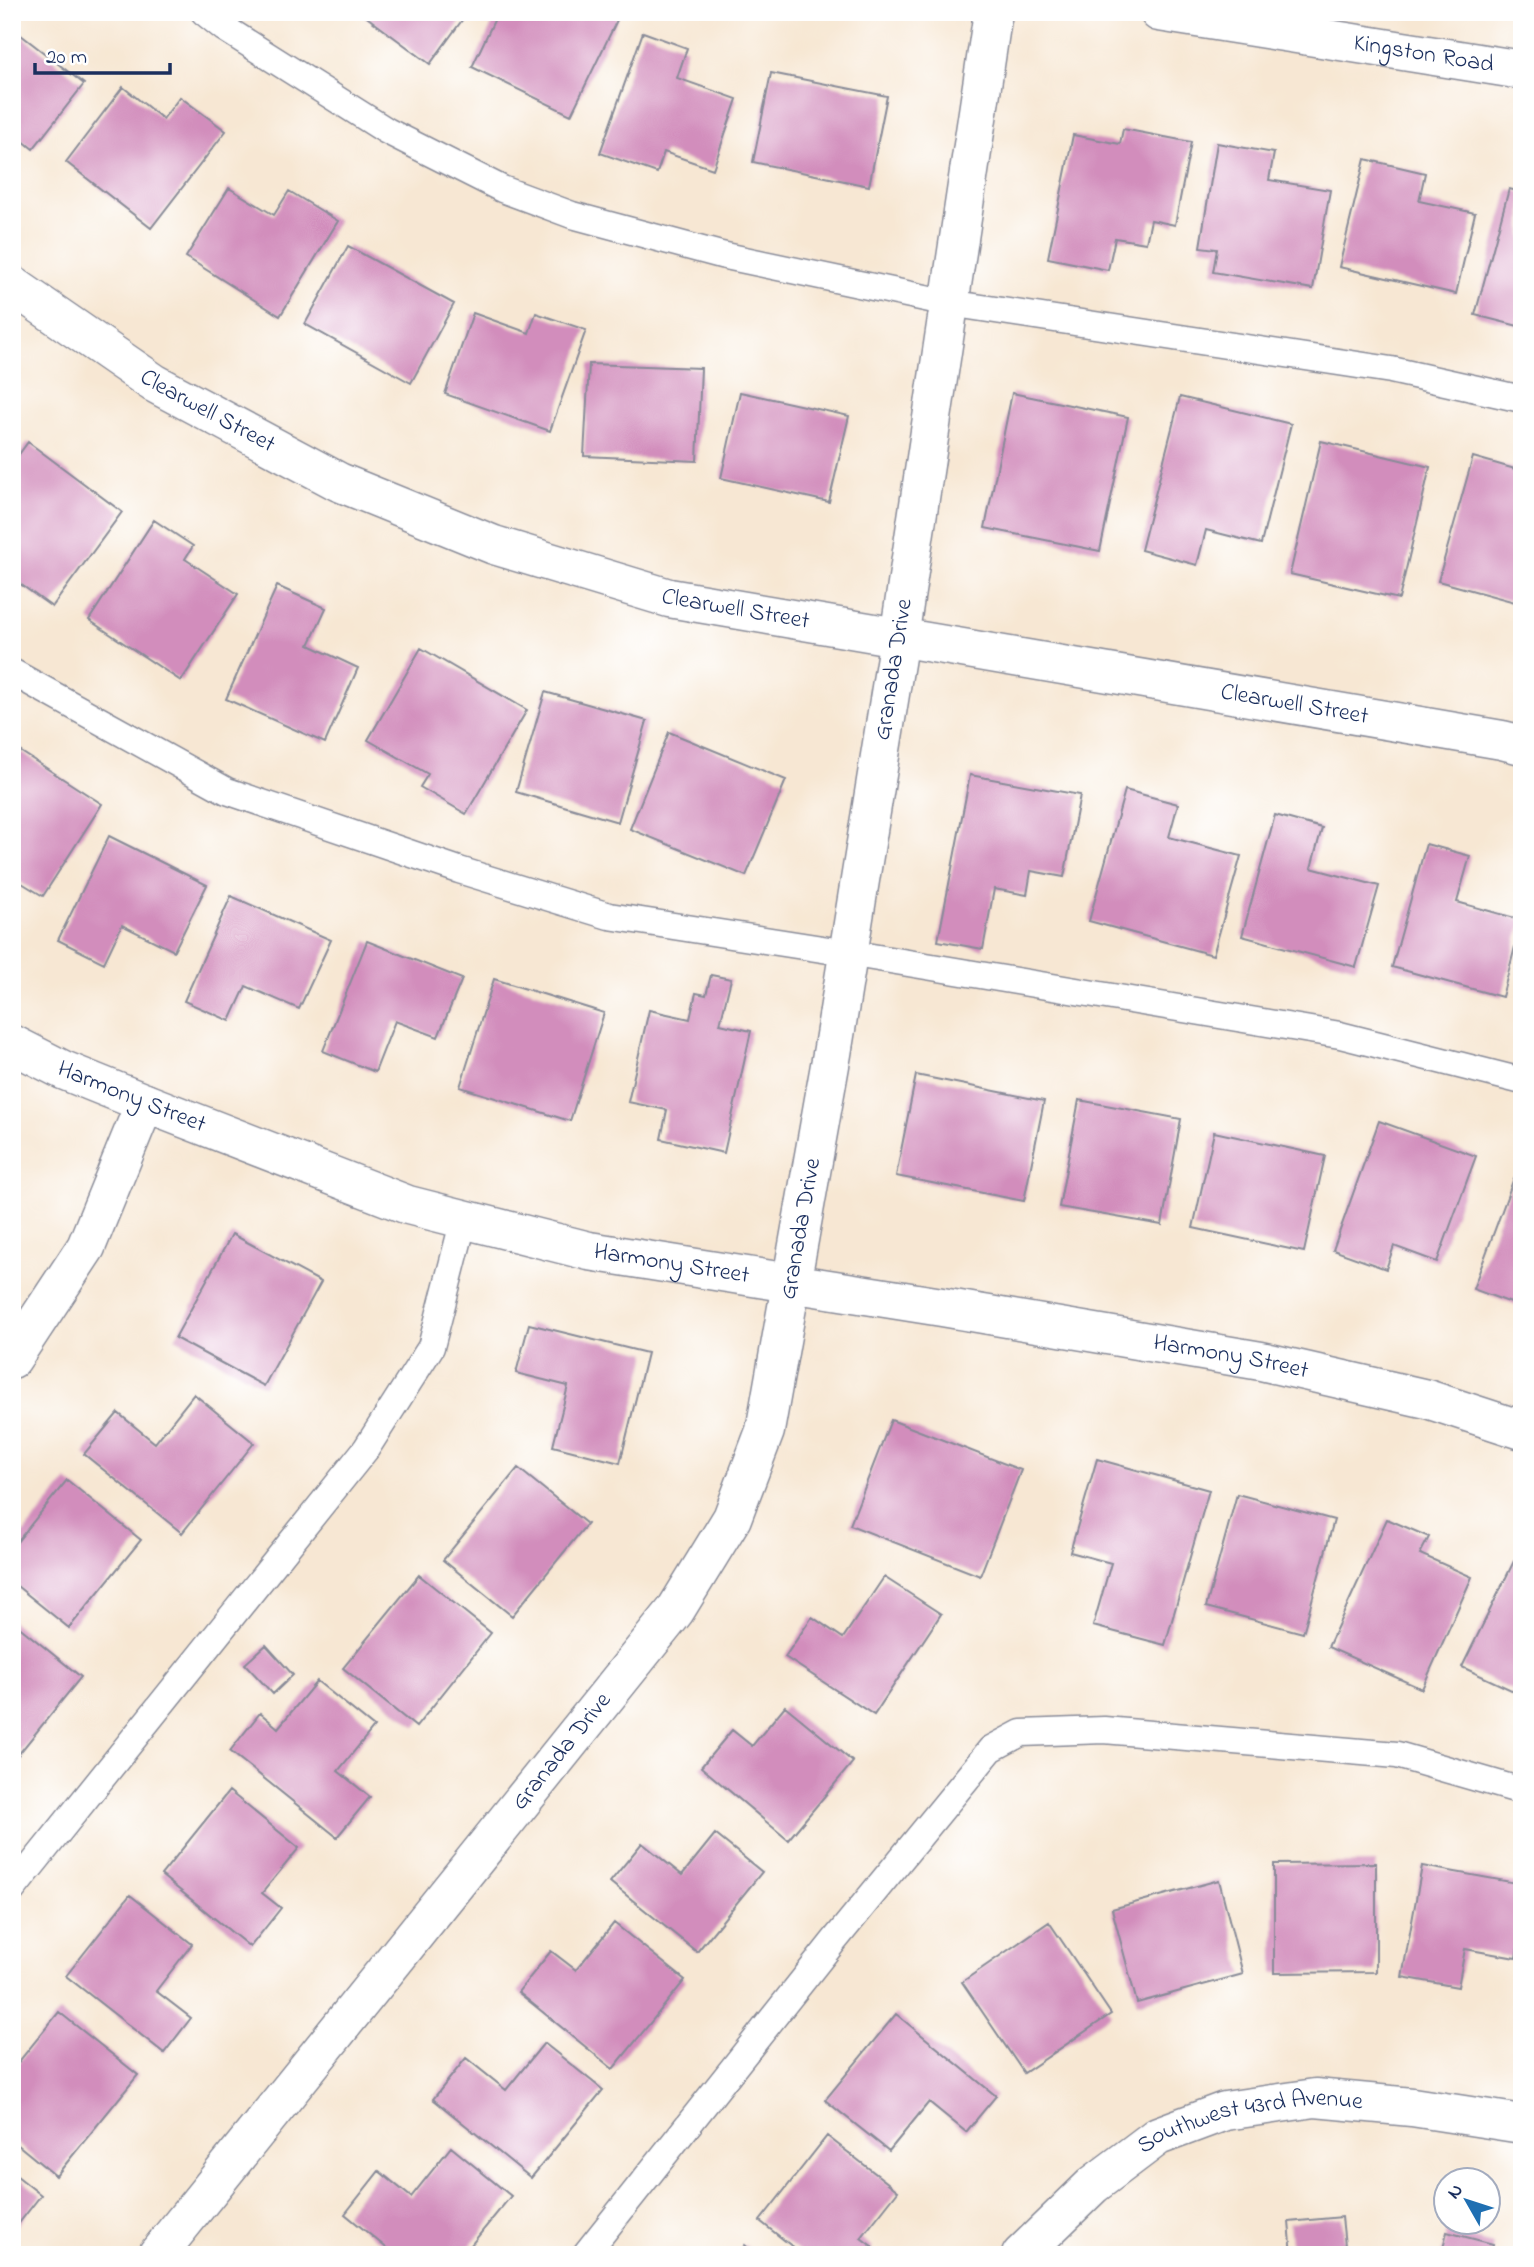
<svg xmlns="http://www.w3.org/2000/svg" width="1534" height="2267" viewBox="0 0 1534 2267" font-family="'Indie Flower',sans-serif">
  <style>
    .building { fill: #d28dbc }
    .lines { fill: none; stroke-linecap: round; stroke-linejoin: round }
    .service-casing { stroke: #898b98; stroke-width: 29 }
    .minor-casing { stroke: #898b98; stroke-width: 41 }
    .tertiary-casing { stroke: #898b98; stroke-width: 41 }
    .service { stroke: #fff; stroke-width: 26 }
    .minor { stroke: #fff; stroke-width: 38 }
    .tertiary { stroke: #fff; stroke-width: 38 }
    .labels { text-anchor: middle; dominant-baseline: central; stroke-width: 6; stroke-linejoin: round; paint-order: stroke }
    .street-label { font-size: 24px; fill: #1b2f5e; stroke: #fff }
  </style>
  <rect width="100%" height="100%" fill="#fff"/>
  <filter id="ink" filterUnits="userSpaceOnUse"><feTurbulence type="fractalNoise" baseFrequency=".0143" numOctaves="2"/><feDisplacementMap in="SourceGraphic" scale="14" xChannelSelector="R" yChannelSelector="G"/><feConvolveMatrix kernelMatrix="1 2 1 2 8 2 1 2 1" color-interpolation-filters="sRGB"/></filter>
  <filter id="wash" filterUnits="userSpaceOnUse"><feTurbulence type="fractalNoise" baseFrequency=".00686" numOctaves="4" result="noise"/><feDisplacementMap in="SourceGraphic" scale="28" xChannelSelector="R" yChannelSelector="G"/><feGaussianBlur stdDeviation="1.57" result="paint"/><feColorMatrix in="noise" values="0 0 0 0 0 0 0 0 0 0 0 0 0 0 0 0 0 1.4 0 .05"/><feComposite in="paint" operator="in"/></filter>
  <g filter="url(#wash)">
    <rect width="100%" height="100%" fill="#f7e7d3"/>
    <g id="blocks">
      <!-- building -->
      <path class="building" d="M 360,12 L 468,12 L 430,64 Z
        M 498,12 L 606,12 L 618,18 L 571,115 L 472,67 Z
        M 12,28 L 84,84 L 33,149 L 12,132 Z
        M 643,32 L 687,48 L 677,78 L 737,99 L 713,169 L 664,152 L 657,173 L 600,153 Z
        M 771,73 L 887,96 L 869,186 L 753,162 Z
        M 123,87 L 163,119 L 180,97 L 226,131 L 151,228 L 66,162 Z
        M 1123,129 L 1191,142 L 1175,225 L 1151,220 L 1146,243 L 1115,238 L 1108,270 L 1048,258 L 1073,135 L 1120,144 Z
        M 1217,143 L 1274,153 L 1269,180 L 1330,190 L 1313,289 L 1213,272 L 1217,249 L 1200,247 Z
        M 1365,159 L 1425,173 L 1419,201 L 1475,213 L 1456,294 L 1339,267 Z
        M 229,188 L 274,215 L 289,191 L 338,221 L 280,316 L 186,257 Z
        M 1509,189 L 1522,192 L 1522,327 L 1475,315 Z
        M 348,246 L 454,304 L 411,383 L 305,324 Z
        M 473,313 L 529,333 L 536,313 L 586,330 L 550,431 L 445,394 Z
        M 589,364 L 701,368 L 697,461 L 584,456 Z
        M 740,392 L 849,416 L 829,502 L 721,478 Z
        M 1012,393 L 1128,417 L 1100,551 L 985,528 Z
        M 1180,397 L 1291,424 L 1261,544 L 1206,530 L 1197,565 L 1141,550 Z
        M 1321,441 L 1430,467 L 1399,599 L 1290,574 Z
        M 28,442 L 122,512 L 52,607 L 12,578 L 12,464 Z
        M 1473,457 L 1522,471 L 1522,604 L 1438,581 Z
        M 154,520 L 193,546 L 185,559 L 238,594 L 181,681 L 89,620 Z
        M 277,586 L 326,608 L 309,645 L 358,668 L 325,743 L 226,699 Z
        M 421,648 L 527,710 L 466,814 L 420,787 L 428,774 L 368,740 Z
        M 545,692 L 647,721 L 618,822 L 516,792 Z
        M 669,732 L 786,780 L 746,876 L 630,829 Z
        M 12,746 L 102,804 L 43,896 L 12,877 Z
        M 970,775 L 1080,795 L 1064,877 L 1031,871 L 1027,895 L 994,889 L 983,949 L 938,941 Z
        M 1125,790 L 1178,804 L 1169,837 L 1241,856 L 1213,955 L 1089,921 Z
        M 1275,815 L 1322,828 L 1311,868 L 1379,886 L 1356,967 L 1242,936 Z
        M 109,836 L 207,885 L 174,951 L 122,925 L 104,963 L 58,940 Z
        M 1426,844 L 1470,856 L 1457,902 L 1522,920 L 1502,997 L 1392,967 Z
        M 231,896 L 331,940 L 299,1009 L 246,986 L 230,1021 L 184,1001 Z
        M 367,941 L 462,979 L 438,1037 L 395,1021 L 375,1072 L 323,1051 Z
        M 711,975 L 731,979 L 720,1024 L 751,1031 L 724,1153 L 661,1139 L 667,1110 L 628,1102 L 649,1010 L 690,1019 L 696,993 L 706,995 Z
        M 494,979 L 604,1013 L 570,1121 L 460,1087 Z
        M 916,1075 L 1044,1101 L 1024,1201 L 896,1176 Z
        M 1079,1100 L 1181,1119 L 1162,1225 L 1059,1207 Z
        M 1379,1121 L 1476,1156 L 1437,1262 L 1394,1246 L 1386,1269 L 1333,1250 Z
        M 1214,1132 L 1325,1156 L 1304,1252 L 1193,1228 Z
        M 1514,1178 L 1522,1181 L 1522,1307 L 1473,1289 Z
        M 232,1234 L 321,1282 L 264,1386 L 175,1338 Z
        M 529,1324 L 647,1353 L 620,1463 L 553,1446 L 568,1386 L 516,1373 Z
        M 194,1394 L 254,1443 L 182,1533 L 84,1454 L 118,1413 L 155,1443 Z
        M 891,1420 L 1021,1470 L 980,1576 L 850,1525 Z
        M 1097,1459 L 1209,1490 L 1165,1645 L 1093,1626 L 1111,1563 L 1070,1552 Z
        M 518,1468 L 587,1524 L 512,1616 L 443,1560 Z
        M 67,1480 L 141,1540 L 69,1628 L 12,1582 L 12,1548 Z
        M 1237,1494 L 1334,1520 L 1303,1633 L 1206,1607 Z
        M 1387,1519 L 1429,1537 L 1420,1554 L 1472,1577 L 1422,1689 L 1328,1647 Z
        M 1515,1559 L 1522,1562 L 1522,1695 L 1462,1667 Z
        M 419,1575 L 491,1633 L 416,1727 L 343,1668 Z
        M 884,1577 L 941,1614 L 874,1715 L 785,1657 L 812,1617 L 843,1638 Z
        M 12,1621 L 81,1677 L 14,1760 L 12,1758 Z
        M 266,1645 L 293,1675 L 273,1694 L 245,1664 Z
        M 317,1681 L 374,1727 L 338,1771 L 370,1797 L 337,1837 L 230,1751 L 260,1713 L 278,1728 Z
        M 785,1706 L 853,1762 L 788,1840 L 701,1767 L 732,1730 L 752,1746 Z
        M 229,1791 L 299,1848 L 262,1893 L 281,1908 L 250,1947 L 161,1875 Z
        M 715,1834 L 762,1872 L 697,1952 L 610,1882 L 642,1843 L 682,1875 Z
        M 1376,1863 L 1376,1972 L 1274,1973 L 1274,1864 Z
        M 1422,1866 L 1522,1884 L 1522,1927 L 1516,1958 L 1465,1949 L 1458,1987 L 1402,1977 Z
        M 1219,1880 L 1243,1974 L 1137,2003 L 1112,1909 Z
        M 130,1895 L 192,1944 L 156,1991 L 191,2018 L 164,2053 L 66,1976 Z
        M 1049,1922 L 1111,2014 L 1024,2073 L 962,1982 Z
        M 614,1923 L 685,1980 L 613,2069 L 518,1992 L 551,1951 L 576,1970 Z
        M 59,2012 L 138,2075 L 56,2176 L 12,2140 L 12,2070 Z
        M 896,2014 L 996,2096 L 966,2132 L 929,2102 L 889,2151 L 825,2100 Z
        M 544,2043 L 603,2090 L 531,2178 L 433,2099 L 466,2058 L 506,2090 Z
        M 827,2136 L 898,2191 L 861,2238 L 873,2247 L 867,2255 L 803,2255 L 760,2221 Z
        M 451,2147 L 511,2196 L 463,2255 L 395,2255 L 345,2214 L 379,2171 L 411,2197 Z
        M 12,2172 L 41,2195 L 12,2232 Z
        M 1342,2217 L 1346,2255 L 1292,2255 L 1289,2222 Z
        M 1447,2232 L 1493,2244 L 1491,2255 L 1441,2255 Z
        M 745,2245 L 756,2255 L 737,2255 Z"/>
    </g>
  </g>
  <g filter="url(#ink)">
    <use href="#blocks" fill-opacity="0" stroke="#898b98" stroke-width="2"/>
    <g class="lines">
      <!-- service casing -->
      <g class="service-casing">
        <path id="service" d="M 204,12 L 224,28 L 387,131 L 502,189 L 572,215 L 721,255 L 949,303 L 1391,370 L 1522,399
          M 12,672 L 227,791 L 459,870 L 609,916 L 848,953 L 1340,1035 L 1522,1081
          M 12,1890 L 366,1449 L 431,1347 L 464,1219
          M 585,2255 L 834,1941 L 991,1749 L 1021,1733 L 1104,1730 L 1397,1755 L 1522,1791"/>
      </g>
      <!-- minor casing -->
      <g class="minor-casing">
        <g id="minor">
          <path id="s1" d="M 12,285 L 154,383 L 339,482 L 494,545 L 669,598 L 1502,740 L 1522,745"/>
          <path id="s2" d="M 12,1044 L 63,1070 L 145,1103 L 408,1205 L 589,1251 L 942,1307 L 1261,1361 L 1427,1399 L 1522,1430"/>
          <path d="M 12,1359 L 86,1247 L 145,1103"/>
          <path id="s3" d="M 1021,2255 L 1093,2185 L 1158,2136 L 1225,2111 L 1315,2098 L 1412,2107 L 1522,2124"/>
        </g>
      </g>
      <!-- tertiary casing -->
      <g class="tertiary-casing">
        <g id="tertiary">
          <path id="s4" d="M 1159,12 L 1522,70"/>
          <path id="s5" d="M 157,2255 L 675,1611 L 732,1518 L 765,1431 L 832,1054 L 899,638 L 993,12"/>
        </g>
      </g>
      <!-- service -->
      <use href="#service" class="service"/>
      <!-- minor -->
      <use href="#minor" class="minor"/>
      <!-- tertiary -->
      <use href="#tertiary" class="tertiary"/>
    </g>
  </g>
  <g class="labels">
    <!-- street labels -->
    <g class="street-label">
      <text stroke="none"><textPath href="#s4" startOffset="268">Kingston Road</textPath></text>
      <text stroke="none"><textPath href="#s1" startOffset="233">Clearwell Street</textPath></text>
      <text stroke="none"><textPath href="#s1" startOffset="800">Clearwell Street</textPath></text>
      <text stroke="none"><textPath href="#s5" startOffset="1801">Granada Drive</textPath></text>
      <text stroke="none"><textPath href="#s1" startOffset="1367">Clearwell Street</textPath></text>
      <text stroke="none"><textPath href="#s2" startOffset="131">Harmony Street</textPath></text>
      <text stroke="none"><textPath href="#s5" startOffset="1234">Granada Drive</textPath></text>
      <text stroke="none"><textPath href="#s2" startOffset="698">Harmony Street</textPath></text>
      <text stroke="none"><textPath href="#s2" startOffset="1265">Harmony Street</textPath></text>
      <text stroke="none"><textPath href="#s5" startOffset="646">Granada Drive</textPath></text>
      <text stroke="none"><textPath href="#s3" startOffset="276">Southwest 43rd Avenue</textPath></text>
    </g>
  </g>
  <!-- margin -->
  <rect width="1534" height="2267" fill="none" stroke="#fff" stroke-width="42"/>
  <!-- north arrow -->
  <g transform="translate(1467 2201) rotate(309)"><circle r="33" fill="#ffffff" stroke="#a4acbf" stroke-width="2"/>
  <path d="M0-5L12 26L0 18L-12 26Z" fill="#1f6fb2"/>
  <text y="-10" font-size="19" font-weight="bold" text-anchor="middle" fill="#1b2f5e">N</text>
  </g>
  <!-- scale -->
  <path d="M35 63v10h135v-10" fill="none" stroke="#1b2f5e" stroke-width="3.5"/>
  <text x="46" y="63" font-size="21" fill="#1b2f5e" stroke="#ffffff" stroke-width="5" paint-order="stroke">20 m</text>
</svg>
